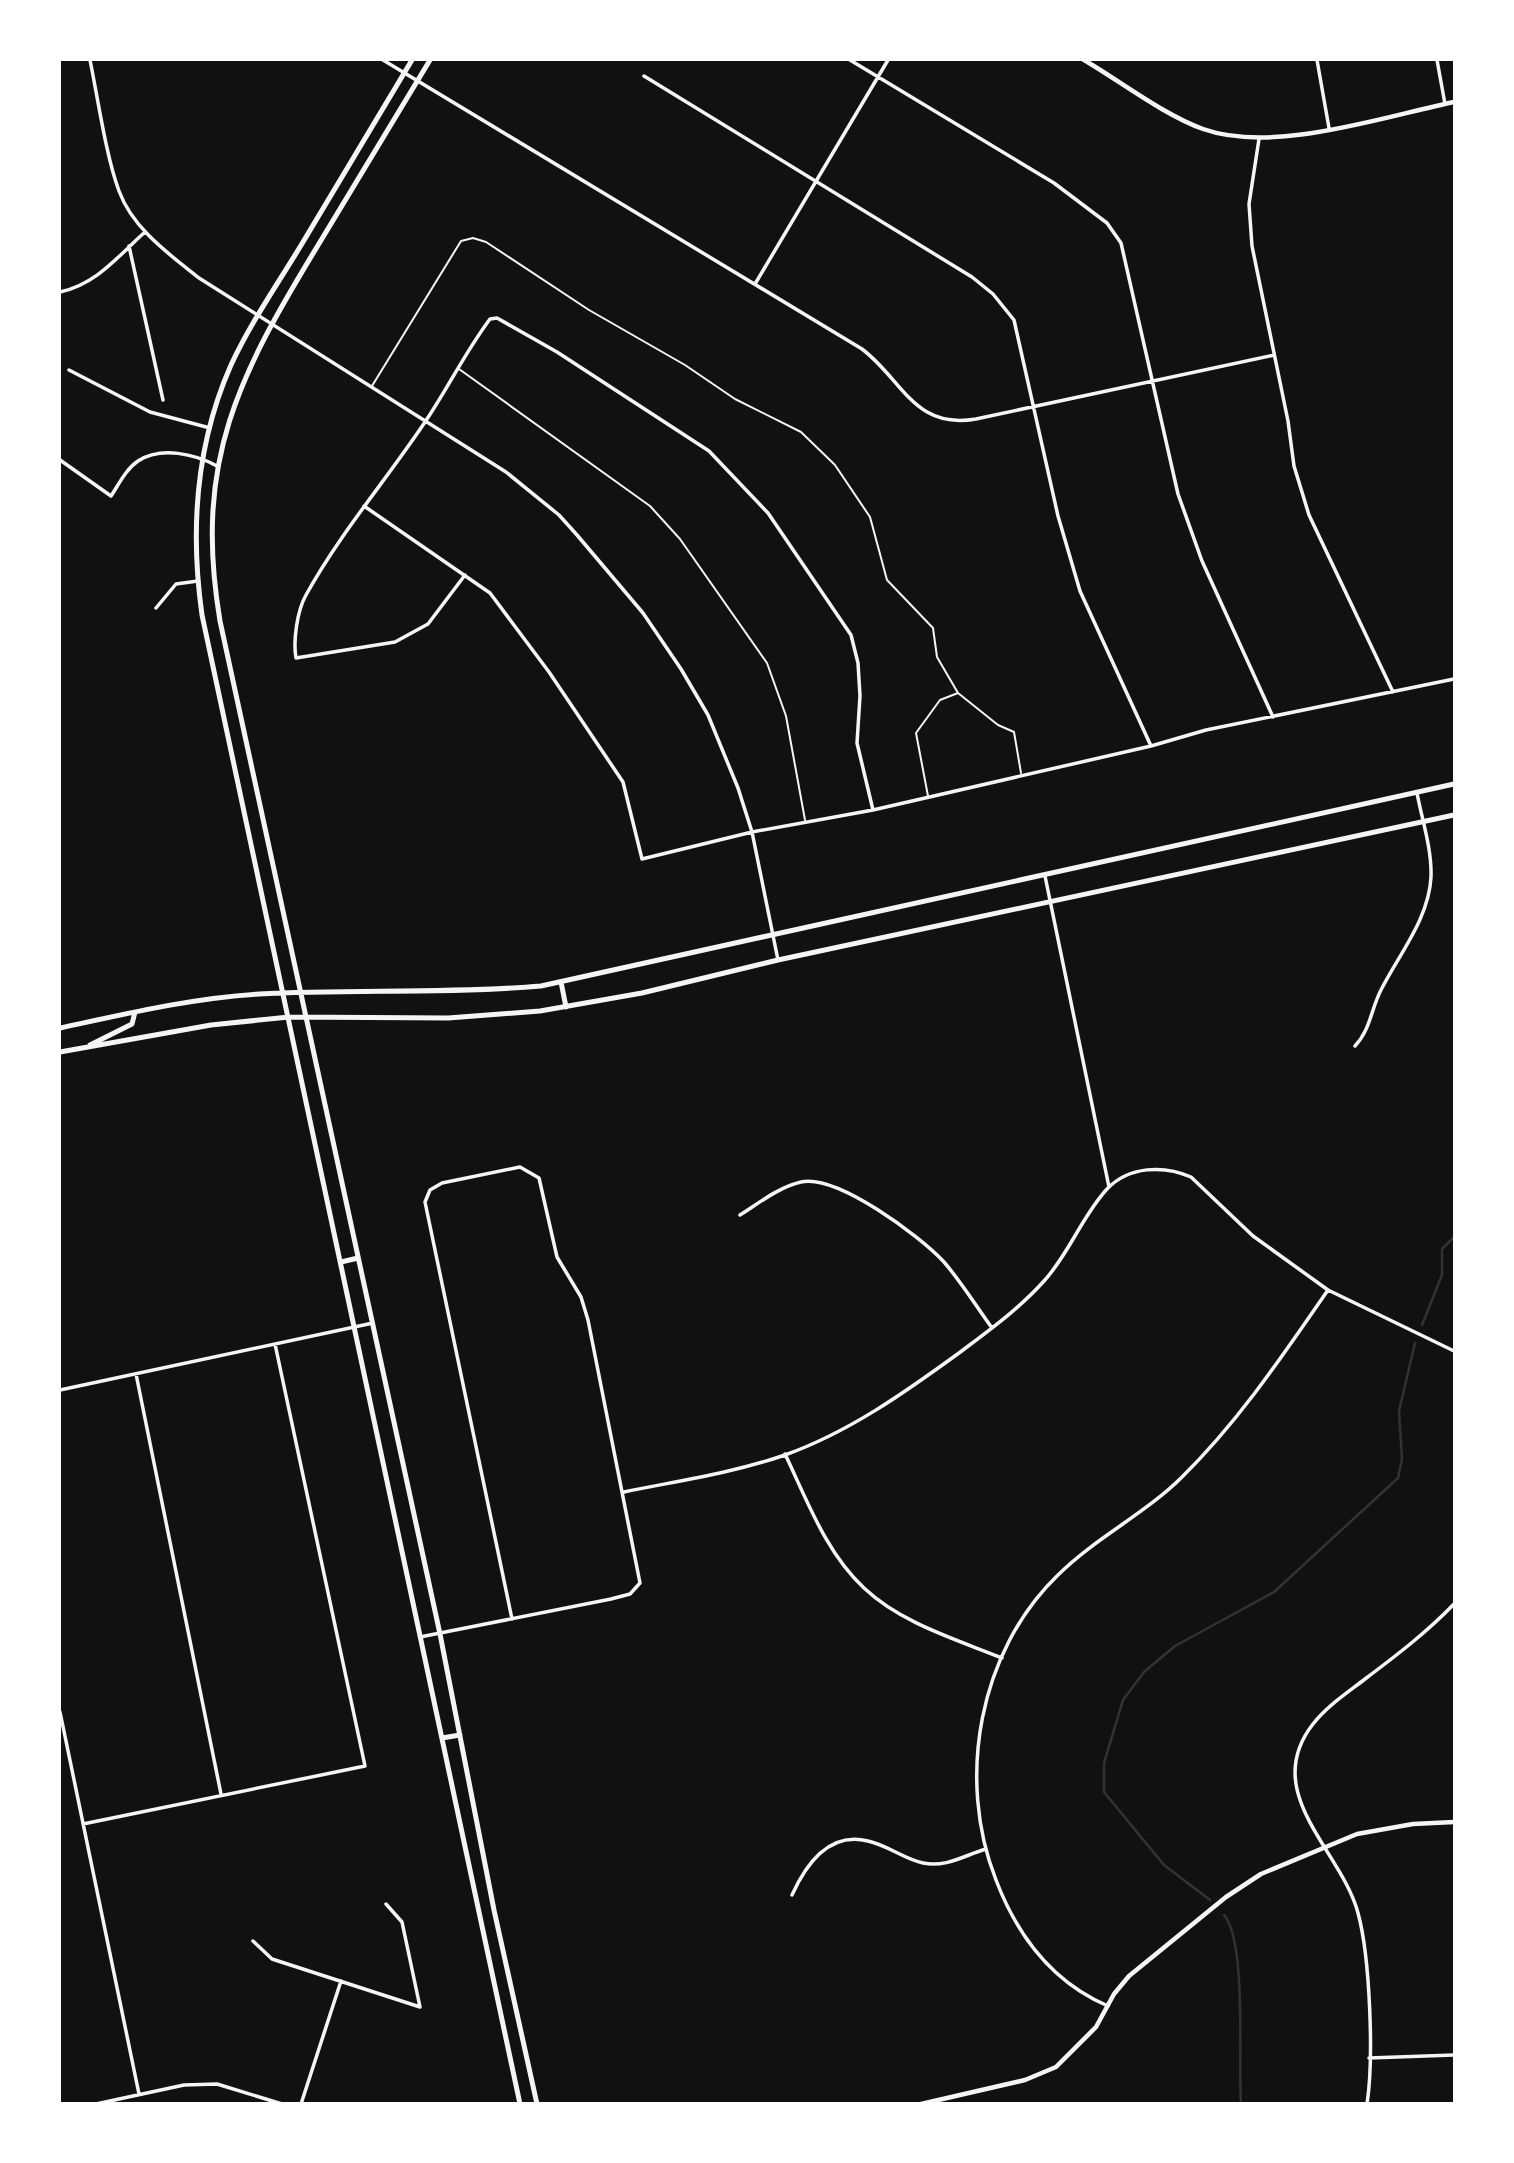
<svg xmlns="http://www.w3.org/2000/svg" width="1514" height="2163" viewBox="0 0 1514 2163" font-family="'IBM Plex Serif',serif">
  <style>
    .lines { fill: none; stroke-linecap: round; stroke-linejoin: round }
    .stream { stroke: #333; stroke-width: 2.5 }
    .service { stroke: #f5f5f5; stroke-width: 2 }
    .minor { stroke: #f5f5f5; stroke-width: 3.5 }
    .tertiary { stroke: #f5f5f5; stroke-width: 4.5 }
    .secondary { stroke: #f5f5f5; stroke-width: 5 }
  </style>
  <rect width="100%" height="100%" fill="#111"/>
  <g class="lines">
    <!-- stream -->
    <path class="stream" d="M 1422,1325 L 1442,1275 L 1442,1249 L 1454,1237
      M 1210,1900 L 1164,1865 L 1104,1792 L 1104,1763 L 1123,1700 L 1144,1672 L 1175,1646 L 1274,1592 L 1398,1478 L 1402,1459 L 1399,1411 L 1415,1343
      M 1224,1915 C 1247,1941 1238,2063 1241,2104"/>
    <!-- service -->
    <path class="service" d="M 459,369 L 650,506 L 680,539 L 767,663 L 786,716 L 805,820
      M 372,386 L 461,241 L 473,238 L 486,242 L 589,310 L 685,365 L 735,399 L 801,432 L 835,465 L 870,517 L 887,580 L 933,628 L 937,657 L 958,693 L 998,725 L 1014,732 L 1021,773
      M 928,796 L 916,733 L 940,700 L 958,693"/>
    <!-- minor -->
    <path class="minor" d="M 90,60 C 98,99 106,156 119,191 C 133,229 169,254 199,278 L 506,472 L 559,515 L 577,535 L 643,613 L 681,669 L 708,715 L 738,788 L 752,832 L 778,960
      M 383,60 L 862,349 C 903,380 914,430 976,419 L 1274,355
      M 850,60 L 1054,183 L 1107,223 L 1121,243 L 1178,494 L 1202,561 L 1273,717
      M 1317,60 L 1329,128
      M 1437,60 L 1445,104
      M 644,76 L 972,277 L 993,294 L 1014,320 L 1058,516 L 1080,591 L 1151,746
      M 1259,139 L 1249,204 L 1252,246 L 1288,421 L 1294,466 L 1309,515 L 1393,692
      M 129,246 L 163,400
      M 755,284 L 888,60
      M 60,292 C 97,284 118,256 145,232
      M 69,370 L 150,412 L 210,428
      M 60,460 L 111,496 C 119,484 126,469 138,461 C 161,446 195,454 217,466
      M 364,506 L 490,593 L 549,672 L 623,782 L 642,859 L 752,832 L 873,810 L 1151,746 L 1206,730 L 1454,679
      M 465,575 L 428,624 L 395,642 L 296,658 C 293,641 297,611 306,595 C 340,533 388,478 427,419 C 449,386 466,351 490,319 L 497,318 L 557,352 L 709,451 L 768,513 L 851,635 L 858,663 L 860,696 L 857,743 L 873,810
      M 156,608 L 176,584 L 198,581
      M 1045,876 L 1109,1187
      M 1355,1046 C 1371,1029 1371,1008 1382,988 C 1400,953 1429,918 1431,877 C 1432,849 1422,820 1417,793
      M 740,1215 C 759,1203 779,1187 801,1182 C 837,1174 920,1236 944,1262 C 962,1283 976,1306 992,1328
      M 136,1374 L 221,1794
      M 60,1390 L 373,1323
      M 785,1454 C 807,1500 826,1553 864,1588 C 901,1623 955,1639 1002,1658
      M 624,1492 C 677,1481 733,1473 785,1455 C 849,1432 904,1393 959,1353 C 988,1331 1019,1309 1044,1281 C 1069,1254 1082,1216 1107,1189 C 1129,1166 1164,1165 1191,1177 L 1253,1236 L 1328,1290 L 1454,1351
      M 420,1637 L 611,1599 L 630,1594 L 640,1583 L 588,1320 L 581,1297 L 557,1257 L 539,1178 L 520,1167 L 442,1183 L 430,1190 L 425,1202 L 512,1619
      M 60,1712 L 139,2094
      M 83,1824 L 365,1766 L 275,1344
      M 792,1895 C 806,1864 829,1831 868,1841 C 887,1845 904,1859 923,1863 C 946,1868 965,1855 986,1849
      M 253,1941 L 272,1959 L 420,2007 L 402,1922 L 386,1904
      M 1108,2006 C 1052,1982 1017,1935 996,1880 C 956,1779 979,1651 1058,1575 C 1095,1538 1145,1514 1182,1477 C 1239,1421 1283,1355 1328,1290
      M 1369,2058 L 1454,2055
      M 96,2104 L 184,2085 L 217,2084 L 282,2104
      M 301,2104 L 341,1981
      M 1367,2104 C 1374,2058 1370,1957 1358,1913 C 1342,1851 1259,1793 1313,1724 C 1327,1706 1347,1693 1365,1679 C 1397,1655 1427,1632 1454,1604"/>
    <!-- tertiary -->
    <path class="tertiary" d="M 1084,60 C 1120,81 1164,115 1203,129 C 1274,154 1382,117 1454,102
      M 921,2104 L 1025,2080 L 1056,2067 L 1096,2027 L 1114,1994 L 1129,1976 L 1226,1897 L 1261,1874 L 1357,1834 L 1413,1824 L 1454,1822"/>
    <!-- secondary -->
    <path class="secondary" d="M 412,60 C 376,120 340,181 303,242 C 279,282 251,322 231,365 C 196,444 190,530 202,615 L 520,2104
      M 430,60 C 394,120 357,181 320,242 C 239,375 193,460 220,621 L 440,1634 L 494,1910 L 537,2104
      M 561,982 L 566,1007
      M 60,1028 C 125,1014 192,998 259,994 C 353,989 447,994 541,986 L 1454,784
      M 90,1045 L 132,1024 L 135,1012
      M 60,1052 L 211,1025 L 289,1017 L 448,1018 L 540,1011 L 642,993 L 778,960 L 1454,815
      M 341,1262 L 358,1258
      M 442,1738 L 460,1735"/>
  </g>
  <!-- border -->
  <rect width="1514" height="2163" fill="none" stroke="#ffffff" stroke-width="122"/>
</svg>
